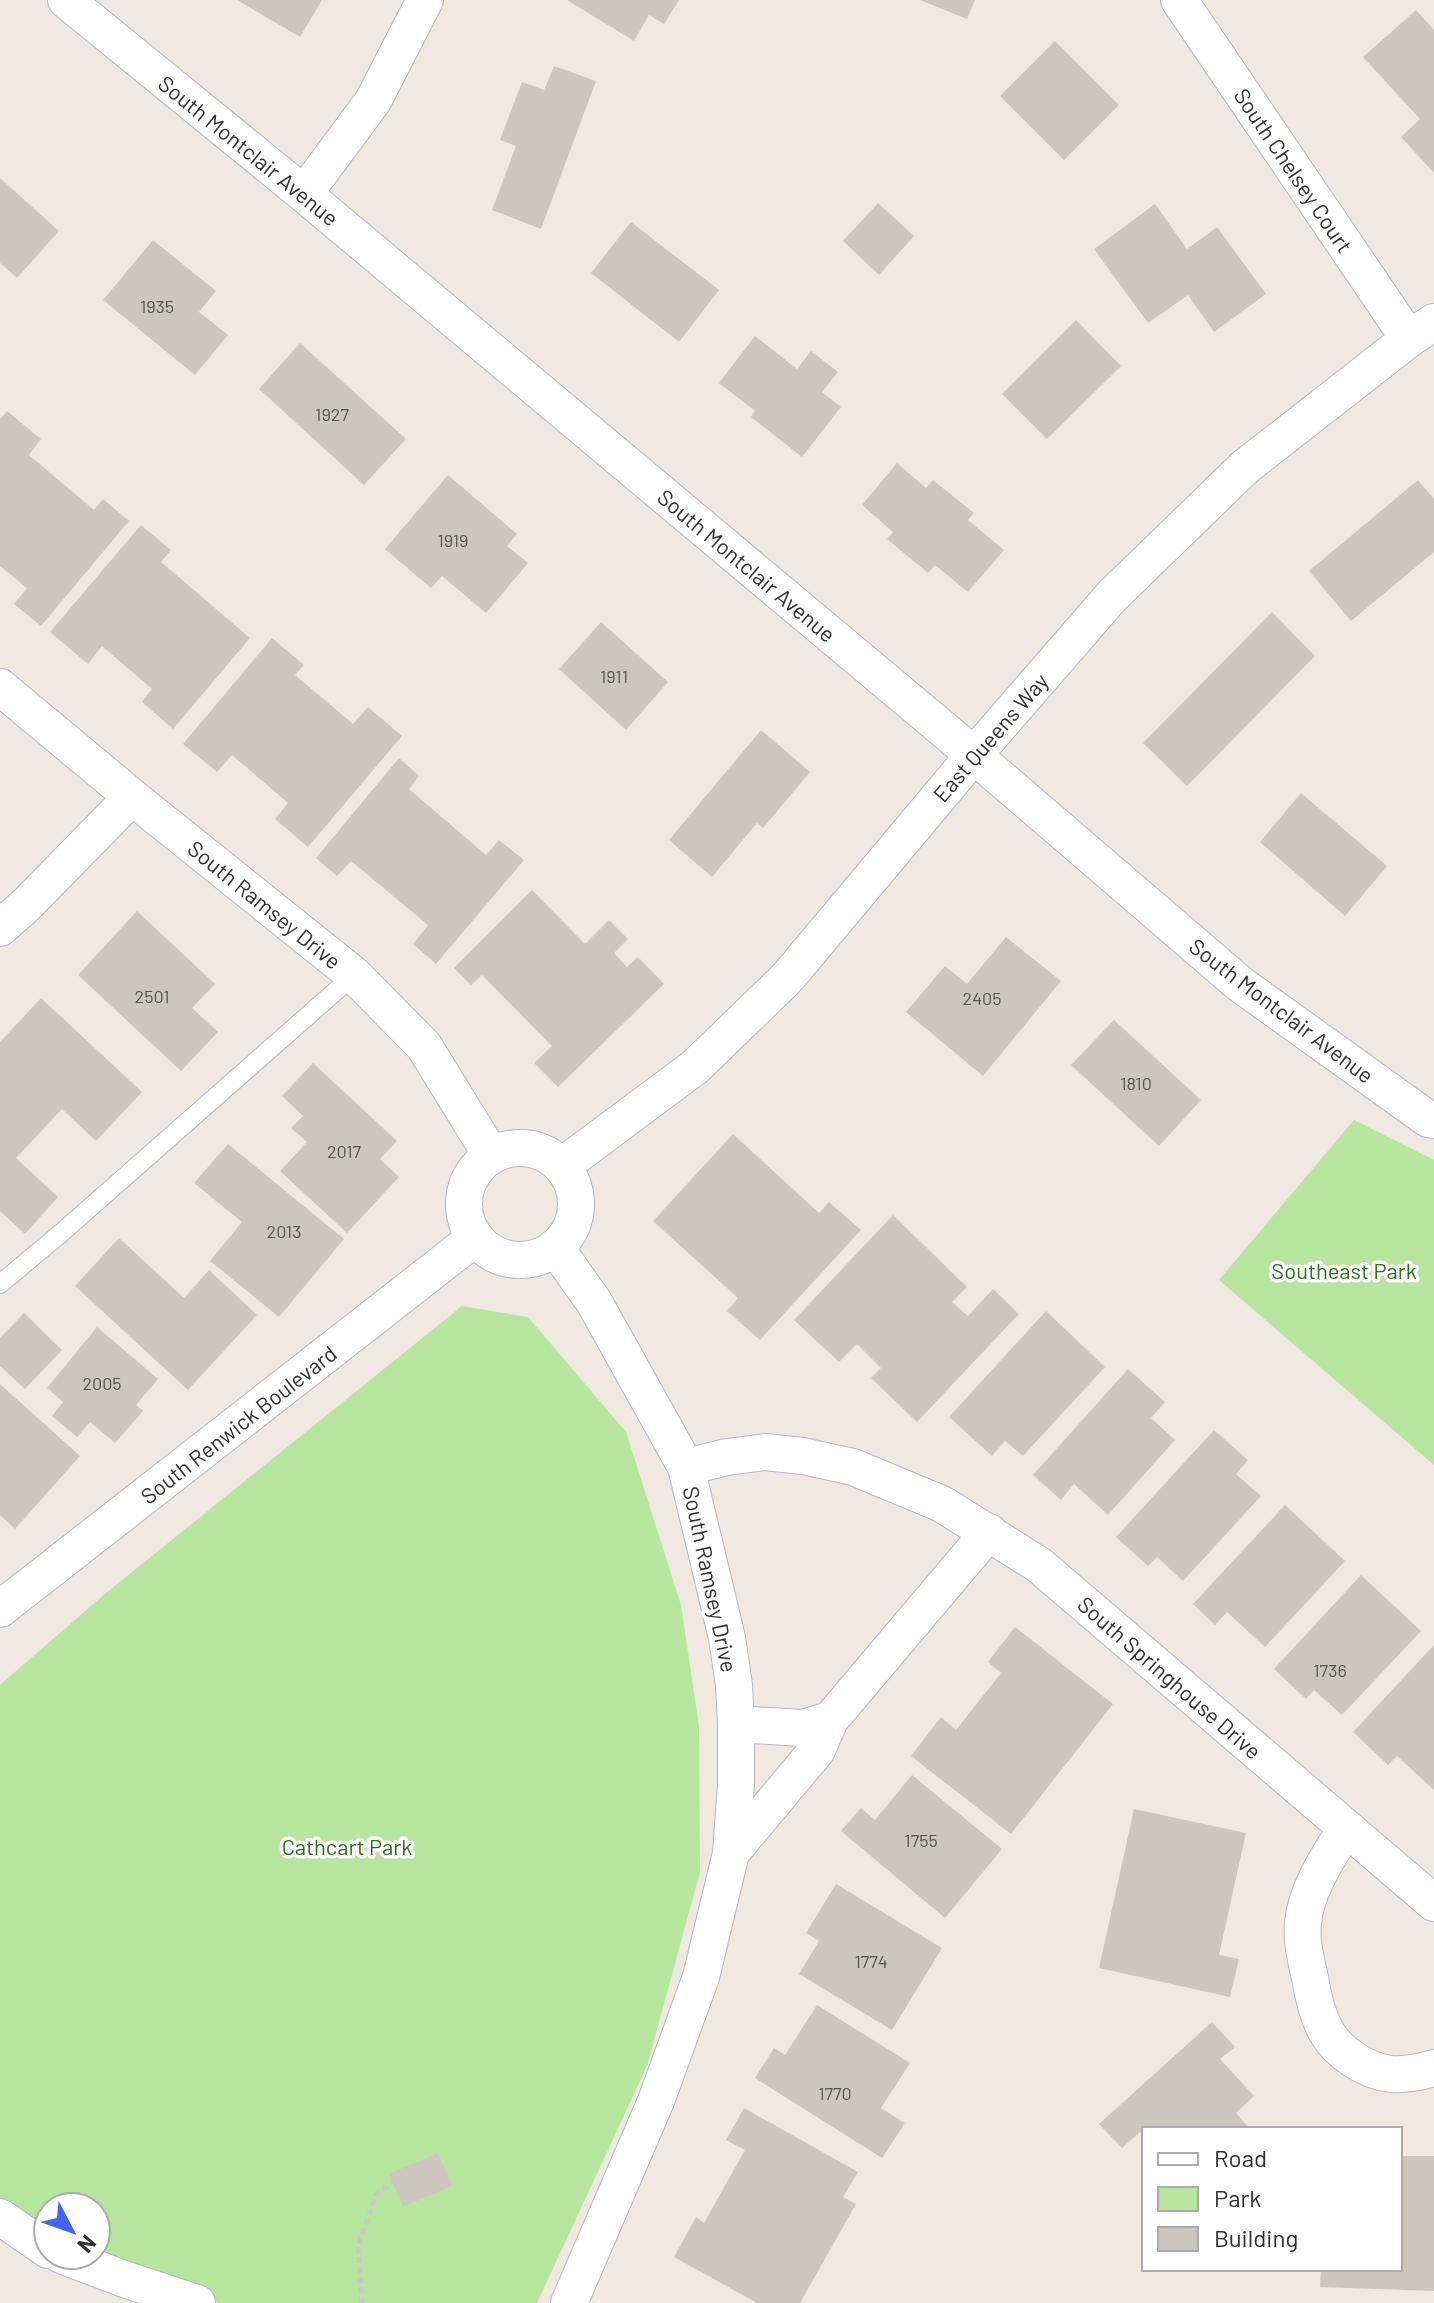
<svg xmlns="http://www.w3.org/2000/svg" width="1434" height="2303" viewBox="0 0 1434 2303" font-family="Barlow,sans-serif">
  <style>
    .green { fill: #b6e59e }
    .building { fill: #cbc7bf }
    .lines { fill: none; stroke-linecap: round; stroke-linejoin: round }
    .service-casing { stroke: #b4b7c1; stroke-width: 20 }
    .minor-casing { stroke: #b4b7c1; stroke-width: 38 }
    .path { stroke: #c9c9c9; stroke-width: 5; stroke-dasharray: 6 4; stroke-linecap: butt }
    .service { stroke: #fff; stroke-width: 18 }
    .minor { stroke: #fff; stroke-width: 36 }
    .labels { text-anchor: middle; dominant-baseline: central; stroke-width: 7; stroke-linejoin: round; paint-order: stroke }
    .number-label { font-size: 18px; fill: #555452 }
    .street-label { font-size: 22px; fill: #2e2e2e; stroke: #fff }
    .park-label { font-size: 22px; fill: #2c6e1b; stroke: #fff }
  </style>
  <rect width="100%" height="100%" fill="#efe9e1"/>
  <!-- green -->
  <path class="green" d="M 1354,1120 L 1434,1160 L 1434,1465 L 1219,1280 Z
    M 462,1306 L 528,1317 L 626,1432 L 681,1605 L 699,1727 L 700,1872 L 647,2066 L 537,2303 L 219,2303 L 84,2255 L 96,2255 L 96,2207 L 48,2207 L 48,2242 L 0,2206 L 0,1685 L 106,1593 Z"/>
  <!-- building -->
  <path class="building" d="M 237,0 L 322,0 L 300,37 Z
    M 567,0 L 679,0 L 664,24 L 649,15 L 634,41 Z
    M 920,0 L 975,0 L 967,19 Z
    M 1416,10 L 1434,30 L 1434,173 L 1401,137 L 1420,119 L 1363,57 Z
    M 1055,41 L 1119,105 L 1064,160 L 1000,96 Z
    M 554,66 L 596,81 L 541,229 L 492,210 L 516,146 L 500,140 L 522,82 L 544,90 Z
    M 0,178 L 59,231 L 17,278 L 0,263 Z
    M 878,203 L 914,236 L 879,275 L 843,241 Z
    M 1155,204 L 1187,249 L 1217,227 L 1266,294 L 1214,332 L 1188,295 L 1148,323 L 1094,249 Z
    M 631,222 L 719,290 L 679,342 L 591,273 Z
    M 153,240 L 216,291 L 199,312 L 228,335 L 195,375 L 103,300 Z
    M 1076,320 L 1121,366 L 1047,439 L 1002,394 Z
    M 755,336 L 797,369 L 811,351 L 838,372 L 822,392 L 841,407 L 802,457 L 751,417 L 755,411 L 719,383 Z
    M 300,343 L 406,439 L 364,485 L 259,389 Z
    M 7,411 L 41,439 L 29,455 L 94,510 L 103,499 L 129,521 L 41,626 L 14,604 L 27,588 L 0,566 L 0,419 Z
    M 897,463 L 926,488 L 933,480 L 974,513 L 968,520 L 1004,550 L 968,592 L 935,565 L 928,573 L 887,539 L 893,532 L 862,505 Z
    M 448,475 L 517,534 L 507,546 L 528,563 L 486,613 L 442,576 L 431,588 L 385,549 Z
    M 1418,480 L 1434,499 L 1434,552 L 1351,621 L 1309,571 Z
    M 141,525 L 171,550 L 161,562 L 250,638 L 173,729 L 142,702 L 152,689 L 102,646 L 88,664 L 50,632 Z
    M 1272,612 L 1315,656 L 1187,786 L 1143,743 Z
    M 601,622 L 668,682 L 626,730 L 559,669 Z
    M 272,638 L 304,665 L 295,675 L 353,724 L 368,707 L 402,736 L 308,847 L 275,819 L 288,803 L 232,755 L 217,772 L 183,744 Z
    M 761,730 L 810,772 L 763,828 L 757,823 L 712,877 L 669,840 Z
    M 399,758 L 419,776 L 409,789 L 486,855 L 499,840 L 524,860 L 436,964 L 413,944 L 428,925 L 351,861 L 337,876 L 316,858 Z
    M 1301,793 L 1387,866 L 1345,916 L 1260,842 Z
    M 532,890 L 585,944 L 609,920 L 628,939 L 614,953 L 627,967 L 638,957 L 664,984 L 558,1087 L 534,1063 L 552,1046 L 482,975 L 471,985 L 454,968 Z
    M 137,911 L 215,984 L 192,1008 L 218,1032 L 181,1071 L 78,975 Z
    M 1006,937 L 1061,981 L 983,1076 L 906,1012 L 945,966 L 967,984 Z
    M 41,998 L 142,1092 L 96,1141 L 62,1109 L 16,1158 L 58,1197 L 25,1234 L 0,1211 L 0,1042 Z
    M 1114,1020 L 1201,1100 L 1159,1146 L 1071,1065 Z
    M 313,1063 L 397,1141 L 380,1159 L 399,1177 L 347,1233 L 280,1171 L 307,1142 L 291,1128 L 303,1116 L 282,1096 Z
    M 733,1134 L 819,1213 L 829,1202 L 861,1230 L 760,1340 L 727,1311 L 738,1298 L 653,1221 Z
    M 228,1144 L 344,1239 L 279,1317 L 210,1261 L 242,1222 L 194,1183 Z
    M 893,1215 L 967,1287 L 952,1302 L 968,1316 L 993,1289 L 1019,1314 L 917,1422 L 871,1378 L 881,1368 L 857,1344 L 839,1362 L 794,1320 Z
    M 119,1238 L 184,1298 L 209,1270 L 257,1315 L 188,1390 L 75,1286 Z
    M 1046,1311 L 1105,1367 L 1023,1456 L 1005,1441 L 992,1456 L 949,1417 Z
    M 24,1313 L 62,1350 L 25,1389 L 0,1366 L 0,1338 Z
    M 97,1327 L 158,1379 L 136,1405 L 143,1411 L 115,1443 L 90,1422 L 77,1437 L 52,1416 L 63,1402 L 47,1388 Z
    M 1128,1369 L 1165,1402 L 1151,1418 L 1175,1440 L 1108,1515 L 1074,1484 L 1061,1500 L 1033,1475 Z
    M 0,1384 L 80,1456 L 15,1529 L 0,1515 Z
    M 1214,1430 L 1248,1460 L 1236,1474 L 1261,1496 L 1183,1581 L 1157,1557 L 1148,1566 L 1116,1537 Z
    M 1285,1505 L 1345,1561 L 1265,1647 L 1227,1612 L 1215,1625 L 1193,1604 Z
    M 1361,1575 L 1421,1631 L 1342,1715 L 1314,1690 L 1306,1699 L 1274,1669 Z
    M 1015,1627 L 1113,1704 L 1011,1834 L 911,1756 L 941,1717 L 956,1730 L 1001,1673 L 988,1662 Z
    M 1434,1645 L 1434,1790 L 1397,1756 L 1388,1765 L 1353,1732 Z
    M 912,1775 L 1002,1849 L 945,1918 L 841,1831 L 861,1808 L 875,1820 Z
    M 1134,1809 L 1246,1833 L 1219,1955 L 1239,1959 L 1230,1997 L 1099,1968 Z
    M 836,1884 L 942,1948 L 892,2030 L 799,1974 L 819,1941 L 806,1933 Z
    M 817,2005 L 910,2063 L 881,2108 L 905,2123 L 882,2158 L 755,2078 L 774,2048 L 785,2055 Z
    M 1212,2022 L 1235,2047 L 1220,2059 L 1254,2096 L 1236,2113 L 1250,2129 L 1144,2129 L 1144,2136 L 1140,2132 L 1122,2148 L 1099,2124 Z
    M 744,2108 L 858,2172 L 843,2197 L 856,2204 L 800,2303 L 757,2303 L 674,2257 L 696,2217 L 704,2223 L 745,2150 L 726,2140 Z
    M 438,2153 L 452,2186 L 403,2207 L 389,2174 Z
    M 1400,2156 L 1434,2156 L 1434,2291 L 1320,2287 L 1321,2269 L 1400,2269 Z"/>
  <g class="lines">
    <!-- service casing -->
    <g class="service-casing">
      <path id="service" d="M 0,1284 L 60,1234 L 354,975"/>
    </g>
    <!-- minor casing -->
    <g class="minor-casing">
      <path id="minor" d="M 66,0 L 304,194 L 949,734 L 1240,984 L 1428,1119 L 1434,1120
        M 1179,0 L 1409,339
        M 304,194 L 373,101 L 425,0
        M 0,687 L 132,797 L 354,975 L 424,1046 L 491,1155
        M 0,928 L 26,905 L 132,797
        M464 1204a56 56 0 1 1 112 0a56 56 0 1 1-112 0Z
        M 562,1166 L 695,1067 L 787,978 L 974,755 L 1112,596 L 1245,467 L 1409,339 L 1434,322
        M 555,1247 L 594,1302 L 686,1467 L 727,1638 L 734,1685 L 736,1724 L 736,1784 L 731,1853 L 701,1977 L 656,2101 L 569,2303
        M 686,1467 L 727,1457 L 765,1452 L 803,1456 L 853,1467 L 942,1504 L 1039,1565 L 1434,1903
        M 0,1609 L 475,1238
        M 736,1724 L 802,1728 L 830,1720
        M 1346,1828 C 1329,1856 1306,1889 1303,1923 C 1301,1941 1306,1960 1310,1978 C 1313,1996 1317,2015 1326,2031 C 1338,2053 1366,2071 1391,2074 C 1405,2075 1421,2072 1434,2068
        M 731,1853 L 817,1750 L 830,1720 L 989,1532
        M 0,2217 L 48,2250
        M 61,2255 L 124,2279 L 197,2303"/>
    </g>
    <!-- path -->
    <path class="path" d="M 362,2303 L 358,2246 L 376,2195 L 393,2182"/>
    <!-- service -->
    <use href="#service" class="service"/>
    <!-- minor -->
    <use href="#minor" class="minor"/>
  </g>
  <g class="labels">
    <!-- number labels -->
    <g class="number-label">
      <text x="157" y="306">1935</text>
      <text x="332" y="414">1927</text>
      <text x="453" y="540">1919</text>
      <text x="614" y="676">1911</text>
      <text x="152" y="996">2501</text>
      <text x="982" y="998">2405</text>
      <text x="1136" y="1083">1810</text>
      <text x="344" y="1151">2017</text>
      <text x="284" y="1231">2013</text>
      <text x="102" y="1383">2005</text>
      <text x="1330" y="1670">1736</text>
      <text x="921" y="1840">1755</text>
      <text x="871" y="1961">1774</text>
      <text x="835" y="2093">1770</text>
    </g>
    <!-- street labels -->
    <g class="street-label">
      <text transform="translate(249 150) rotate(39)">South Montclair Avenue</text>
      <text transform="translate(1294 170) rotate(56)">South Chelsey Court</text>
      <text transform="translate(747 565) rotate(40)">South Montclair Avenue</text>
      <text transform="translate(990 737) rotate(-49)">East Queens Way</text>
      <text transform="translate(265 904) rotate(39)">South Ramsey Drive</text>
      <text transform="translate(1282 1010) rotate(37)">South Montclair Avenue</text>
      <text transform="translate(238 1424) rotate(-38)">South Renwick Boulevard</text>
      <text transform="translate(711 1579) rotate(78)">South Ramsey Drive</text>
      <text transform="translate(1170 1677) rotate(41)">South Springhouse Drive</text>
    </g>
    <!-- park labels -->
    <g class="park-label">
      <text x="1344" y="1270">Southeast Park</text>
      <text x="347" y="1846">Cathcart Park</text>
    </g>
  </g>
  <!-- legend -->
  <rect x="1142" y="2127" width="260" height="144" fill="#ffffff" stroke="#ababab" stroke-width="2"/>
  <rect x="1158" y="2153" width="40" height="12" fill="#ffffff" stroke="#ababab" stroke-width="2"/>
  <text x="1214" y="2167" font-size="24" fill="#2e2e2e">Road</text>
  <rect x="1158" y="2187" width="40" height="24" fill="#b6e59e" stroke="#ababab" stroke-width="2"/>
  <text x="1214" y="2207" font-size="24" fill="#2e2e2e">Park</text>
  <rect x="1158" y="2227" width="40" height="24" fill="#cbc7bf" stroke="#ababab" stroke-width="2"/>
  <text x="1214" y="2247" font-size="24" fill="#2e2e2e">Building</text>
  <!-- north arrow -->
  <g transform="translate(72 2231) rotate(131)"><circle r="38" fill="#ffffff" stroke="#ababab" stroke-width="2"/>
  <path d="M0-6L14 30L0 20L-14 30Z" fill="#4264fb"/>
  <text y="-12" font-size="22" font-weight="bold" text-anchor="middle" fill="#2e2e2e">N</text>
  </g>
</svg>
